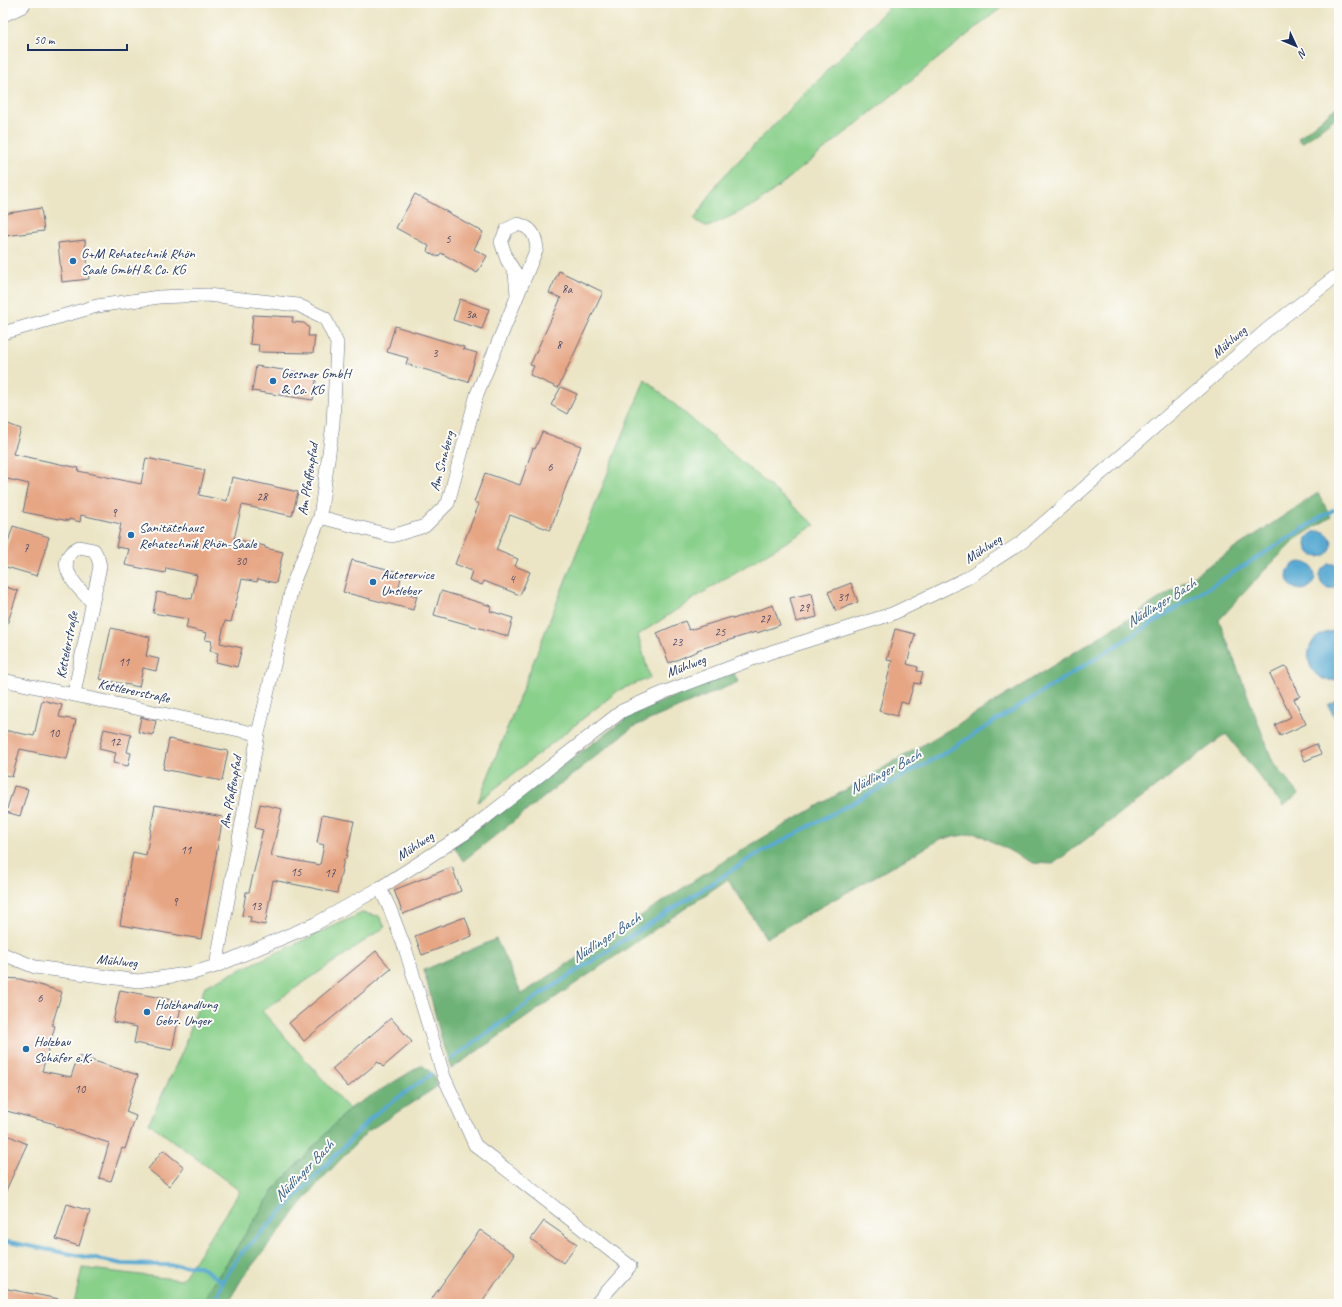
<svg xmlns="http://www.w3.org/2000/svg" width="1342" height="1307" viewBox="0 0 1342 1307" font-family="Caveat,sans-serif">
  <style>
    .green { fill: #89d08b; stroke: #528074 }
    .forest { fill: #6eb277; stroke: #44706a }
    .water { fill: #59aad3; stroke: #3a6c98 }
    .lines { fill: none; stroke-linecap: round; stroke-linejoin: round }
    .stream { stroke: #59aad3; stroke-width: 4 }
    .building { fill: #e6a684 }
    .street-casing { stroke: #646f82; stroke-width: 14 }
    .primary-casing { stroke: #646f82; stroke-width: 22 }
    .street { stroke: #fff; stroke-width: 13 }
    .primary { stroke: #fff; stroke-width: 21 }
    .poi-dot { fill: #1f6fb2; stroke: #fdfcf7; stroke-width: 1.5 }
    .labels { text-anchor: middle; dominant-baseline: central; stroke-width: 4; stroke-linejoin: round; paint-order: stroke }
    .number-label { font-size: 12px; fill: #4e4d68 }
    .poi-label { font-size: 14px; fill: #1b2f5e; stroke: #fdfcf7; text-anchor: start }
    .street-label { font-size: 14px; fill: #1b2f5e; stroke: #fdfcf7 }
    .water-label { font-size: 15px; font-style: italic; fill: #315a87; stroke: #fdfcf7 }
  </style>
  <rect width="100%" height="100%" fill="#fdfcf7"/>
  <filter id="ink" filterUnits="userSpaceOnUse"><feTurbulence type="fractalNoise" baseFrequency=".025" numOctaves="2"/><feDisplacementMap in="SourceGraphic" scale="8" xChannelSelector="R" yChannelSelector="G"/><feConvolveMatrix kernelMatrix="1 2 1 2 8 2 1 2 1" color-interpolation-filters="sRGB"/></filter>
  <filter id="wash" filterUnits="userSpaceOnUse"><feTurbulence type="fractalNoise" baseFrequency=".012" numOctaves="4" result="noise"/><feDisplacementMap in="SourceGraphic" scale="16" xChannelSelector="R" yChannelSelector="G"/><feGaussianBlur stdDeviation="0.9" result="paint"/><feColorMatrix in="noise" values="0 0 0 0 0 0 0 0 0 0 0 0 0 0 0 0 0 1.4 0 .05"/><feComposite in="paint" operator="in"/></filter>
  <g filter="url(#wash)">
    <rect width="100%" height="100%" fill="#ebe5c5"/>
    <!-- green -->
    <path class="green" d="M 893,3 L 1007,3 L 758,203 L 708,227 L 694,220 L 719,181 Z
      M 645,379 L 815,525 L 724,579 L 638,635 L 650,678 L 619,690 L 478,802 Z
      M 362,913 L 379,916 L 385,927 L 262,1011 L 349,1109 L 276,1187 L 208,1292 L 203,1304 L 74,1304 L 82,1268 L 182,1280 L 240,1191 L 149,1123 L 183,1050 L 205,986 Z"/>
    <!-- forest -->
    <path class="forest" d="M 1339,105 L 1339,115 L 1302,143 L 1298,138 Z
      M 1318,493 L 1331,517 L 1296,539 L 1262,573 L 1219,620 L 1273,762 L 1299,794 L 1283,806 L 1226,734 L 1053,864 L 1033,863 L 976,833 L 941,839 L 766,938 L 728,879 L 451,1069 L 443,1045 L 424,970 L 496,939 L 522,994 L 730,857 L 969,718 L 1136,614 Z
      M 733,671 L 738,682 L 633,727 L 463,861 L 454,846 L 631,715 Z
      M 422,1065 L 433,1074 L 438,1086 L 368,1131 L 318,1183 L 243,1277 L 227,1304 L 203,1304 L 208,1292 L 276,1187 L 349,1109 Z"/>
    <!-- water -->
    <path class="water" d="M1306 544a13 13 0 1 1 26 0a13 13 0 1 1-26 0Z
      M1287 576a14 14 0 1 1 28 0a14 14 0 1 1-28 0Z
      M 1328,564 L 1334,564 L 1339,567 L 1339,585 C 1326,594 1315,582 1322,569 Z
      M 1336,631 L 1339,632 L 1339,679 C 1304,689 1294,632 1336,631 Z
      M 1339,699 L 1339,726 L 1328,705 Z"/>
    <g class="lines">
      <!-- stream -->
      <path class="stream" d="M 451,1059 L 541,994 L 754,856 L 938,757 L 1333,510
        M 3,1241 L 123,1264 L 199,1266 L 223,1282
        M 214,1304 L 223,1282 L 238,1257 L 374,1115 L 431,1074"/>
    </g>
    <g id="blocks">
      <!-- building -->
      <path class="building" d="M 415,194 L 483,232 L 474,249 L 487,256 L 477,273 L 441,253 L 438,257 L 427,251 L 429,246 L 396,228 Z
        M 41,208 L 44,231 L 5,236 L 3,214 Z
        M 85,240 L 89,279 L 62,282 L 58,243 Z
        M 559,271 L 603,292 L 558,388 L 530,375 L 534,366 L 530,365 L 561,298 L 549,293 Z
        M 460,299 L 489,309 L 482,329 L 453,320 Z
        M 253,315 L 293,317 L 292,322 L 304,323 L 309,328 L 308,336 L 315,336 L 313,353 L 258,352 L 259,345 L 250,344 Z
        M 395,326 L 464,347 L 463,349 L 477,353 L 468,382 L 406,364 L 408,358 L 387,352 Z
        M 256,366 L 317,375 L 313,400 L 252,391 Z
        M 561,387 L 577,394 L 567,414 L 551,405 Z
        M 3,422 L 21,429 L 13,454 L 79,468 L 78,471 L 141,484 L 146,458 L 205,470 L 199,495 L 227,501 L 232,477 L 298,492 L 292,516 L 242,505 L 234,539 L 265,546 L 265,548 L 283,552 L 276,583 L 258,579 L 257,582 L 242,579 L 231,622 L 225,621 L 220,643 L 242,648 L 237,667 L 216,662 L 218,653 L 210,651 L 212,641 L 205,640 L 207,633 L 186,628 L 188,619 L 153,613 L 157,592 L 192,599 L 197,575 L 166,568 L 165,573 L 125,565 L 129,549 L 116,547 L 121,524 L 81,515 L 80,522 L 69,519 L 69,521 L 23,512 L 29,484 L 3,478 Z
        M 542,432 L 581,446 L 550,530 L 510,515 L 496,550 L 518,559 L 515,566 L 530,572 L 520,595 L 484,581 L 482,585 L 469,580 L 472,571 L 455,564 L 479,504 L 474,502 L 485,473 L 520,485 L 533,448 L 535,449 Z
        M 13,526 L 49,537 L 37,576 L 3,566 L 3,558 Z
        M 352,560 L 402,573 L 398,591 L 417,596 L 413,610 L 343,592 Z
        M 851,583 L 858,602 L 836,611 L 828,592 Z
        M 3,586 L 18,591 L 5,631 L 3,631 Z
        M 441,591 L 491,606 L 490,611 L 513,618 L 508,636 L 434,615 Z
        M 812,593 L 817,617 L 796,622 L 790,598 Z
        M 773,605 L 780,625 L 757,633 L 756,632 L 697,650 L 698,651 L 669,663 L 657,633 L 685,621 L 689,630 L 732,617 L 733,619 Z
        M 111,628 L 150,637 L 146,656 L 159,659 L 156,671 L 143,668 L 139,687 L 100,679 Z
        M 895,629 L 915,634 L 907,664 L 918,667 L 917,671 L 923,672 L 920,684 L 914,683 L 908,704 L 901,702 L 897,716 L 879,711 L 892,661 L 887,660 Z
        M 1286,666 L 1300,696 L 1294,699 L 1306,724 L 1280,736 L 1275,725 L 1291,717 L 1270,674 Z
        M 42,700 L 62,705 L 59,717 L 76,720 L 67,759 L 20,749 L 12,777 L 3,774 L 3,730 L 34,736 Z
        M 141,717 L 156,721 L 153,735 L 138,732 Z
        M 104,729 L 131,735 L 127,752 L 131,753 L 128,766 L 113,763 L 116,753 L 99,749 Z
        M 169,739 L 228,751 L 222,781 L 163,769 Z
        M 1316,744 L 1321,754 L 1305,761 L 1300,751 Z
        M 14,786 L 28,789 L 20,816 L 6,812 Z
        M 260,804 L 282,809 L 271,856 L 320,865 L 324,845 L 317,843 L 322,815 L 354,821 L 346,859 L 344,859 L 337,893 L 273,880 L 265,925 L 250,922 L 251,917 L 242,916 L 246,892 L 249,892 L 260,846 L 259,845 L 263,830 L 255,828 Z
        M 155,805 L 223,817 L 201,939 L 120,925 L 133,852 L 146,855 Z
        M 452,867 L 461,891 L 403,914 L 394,890 Z
        M 465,917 L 472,936 L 422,955 L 415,936 Z
        M 376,951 L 391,969 L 304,1041 L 289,1023 Z
        M 3,978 L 20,979 L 62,992 L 52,1025 L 55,1026 L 42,1071 L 71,1077 L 78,1056 L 138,1075 L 126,1112 L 136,1116 L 125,1149 L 122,1148 L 111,1181 L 99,1178 L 109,1143 L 55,1126 L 55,1124 L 3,1110 Z
        M 120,990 L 182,1002 L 172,1050 L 134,1043 L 137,1027 L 113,1022 Z
        M 391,1018 L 412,1042 L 383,1067 L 378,1062 L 348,1087 L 332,1069 Z
        M 3,1133 L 27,1144 L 3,1197 Z
        M 163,1150 L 184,1167 L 169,1186 L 148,1169 Z
        M 67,1204 L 90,1211 L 79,1246 L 56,1239 Z
        M 544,1221 L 577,1244 L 563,1263 L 531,1239 Z
        M 480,1230 L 515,1254 L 481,1304 L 428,1304 Z
        M 3,1288 L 59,1299 L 58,1304 L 3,1304 Z"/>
    </g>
  </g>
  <g filter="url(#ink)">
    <use href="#blocks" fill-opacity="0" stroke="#646f82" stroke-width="1"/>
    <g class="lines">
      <!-- street casing -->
      <g class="street-casing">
        <path id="street" d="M 3,333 L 97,306 L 159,297 L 207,295 L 298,305 L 325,318 L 337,343 L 333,424 L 320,517 L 293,583 L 258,734 L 216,966
          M 320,517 L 392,536 L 425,526 L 448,503 L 477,394 L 537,248 C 535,234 532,228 518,224 L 507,229 L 501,242 L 507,260 L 515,272 L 517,295
          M 3,680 L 258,734
          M 74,694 L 100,566 L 98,558 L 94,550 L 79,547 C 75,549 70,552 68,557 C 60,572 83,593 92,602
          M 380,888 L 390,909 L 406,951 L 444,1077 L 475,1145 L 630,1266 L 596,1304
          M 3,954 L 35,967 L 138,981 L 193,973 L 216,966 L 315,924 L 380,888 L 467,832 L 622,711 L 665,692 L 771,652 L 892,614 L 965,579 L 1022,542 L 1269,328 L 1339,274"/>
      </g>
      <!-- primary casing -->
      <g class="primary-casing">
        <path id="primary" d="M 3,11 L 20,3"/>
      </g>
      <!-- street -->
      <use href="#street" class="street"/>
      <!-- primary -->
      <use href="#primary" class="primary"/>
    </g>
  </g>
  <!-- markers -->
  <g class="poi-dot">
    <circle cx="73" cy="261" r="4"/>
    <circle cx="273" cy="381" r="4"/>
    <circle cx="131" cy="535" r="4"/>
    <circle cx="373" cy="582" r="4"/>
    <circle cx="147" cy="1012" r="4"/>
    <circle cx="26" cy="1049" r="4"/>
  </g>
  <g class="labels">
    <!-- number labels -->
    <g class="number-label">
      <text x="448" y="239">5</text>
      <text x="567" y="289">8a</text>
      <text x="471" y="314">3a</text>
      <text x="559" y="345">8</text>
      <text x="435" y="353">3</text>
      <text x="550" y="467">6</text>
      <text x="262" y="497">28</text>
      <text x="114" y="513">9</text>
      <text x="26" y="548">7</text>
      <text x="241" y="561">30</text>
      <text x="512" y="579">4</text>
      <text x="843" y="597">31</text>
      <text x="804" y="608">29</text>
      <text x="765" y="619">27</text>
      <text x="720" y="632">25</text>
      <text x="677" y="642">23</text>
      <text x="124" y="662">11</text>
      <text x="54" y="733">10</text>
      <text x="115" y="742">12</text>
      <text x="186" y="850">11</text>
      <text x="296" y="872">15</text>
      <text x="330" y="873">17</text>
      <text x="175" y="902">9</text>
      <text x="256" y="906">13</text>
      <text x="40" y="998">6</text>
      <text x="80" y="1089">10</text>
    </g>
    <!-- poi labels -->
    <g class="poi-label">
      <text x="81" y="253">G+M Rehatechnik Rhön<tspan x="81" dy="16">Saale GmbH &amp; Co. KG</tspan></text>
      <text x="281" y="373">Gessner GmbH<tspan x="281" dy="16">&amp; Co. KG</tspan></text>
      <text x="139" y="527">Sanitätshaus<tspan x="139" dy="16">Rehatechnik Rhön-Saale</tspan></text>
      <text x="381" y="574">Autoservice<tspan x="381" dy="16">Unsleber</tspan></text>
      <text x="155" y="1004">Holzhandlung<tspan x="155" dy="16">Gebr. Unger</tspan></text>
      <text x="34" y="1041">Holzbau<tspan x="34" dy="16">Schäfer e.K.</tspan></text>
    </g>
    <!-- street labels -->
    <g class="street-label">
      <text transform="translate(1229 342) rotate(-41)">Mühlweg</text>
      <text transform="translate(442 461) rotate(-75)">Am Sinnberg</text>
      <text transform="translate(308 479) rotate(-81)">Am Pfaffenpfad</text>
      <text transform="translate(983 549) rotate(-33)">Mühlweg</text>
      <text transform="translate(67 645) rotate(-79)">Kettelerstraße</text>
      <text transform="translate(686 666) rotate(-21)">Mühlweg</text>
      <text transform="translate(134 691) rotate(12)">Kettlererstraße</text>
      <text transform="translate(231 792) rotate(-80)">Am Pfaffenpfad</text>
      <text transform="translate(415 846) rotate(-33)">Mühlweg</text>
      <text transform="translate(117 961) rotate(6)">Mühlweg</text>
    </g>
    <!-- water labels -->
    <g class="water-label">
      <text transform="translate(1161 603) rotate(-32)">Nüdlinger Bach</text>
      <text transform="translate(885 772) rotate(-28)">Nüdlinger Bach</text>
      <text transform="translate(606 938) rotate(-33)">Nüdlinger Bach</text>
      <text transform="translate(304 1171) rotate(-46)">Nüdlinger Bach</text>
    </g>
  </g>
  <!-- margin -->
  <rect width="1342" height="1307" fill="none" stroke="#fdfcf7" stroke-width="16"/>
  <!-- north arrow -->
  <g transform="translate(1296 46) rotate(134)" stroke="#fdfcf7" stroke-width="3" paint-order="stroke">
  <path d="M0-3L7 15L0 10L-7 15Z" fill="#1b2f5e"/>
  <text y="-6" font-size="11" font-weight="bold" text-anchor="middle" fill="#1b2f5e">N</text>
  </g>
  <!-- scale -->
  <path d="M28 44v6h99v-6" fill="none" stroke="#1b2f5e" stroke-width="2"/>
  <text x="34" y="44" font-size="12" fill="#1b2f5e" stroke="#fdfcf7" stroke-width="3" paint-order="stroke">50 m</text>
</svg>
